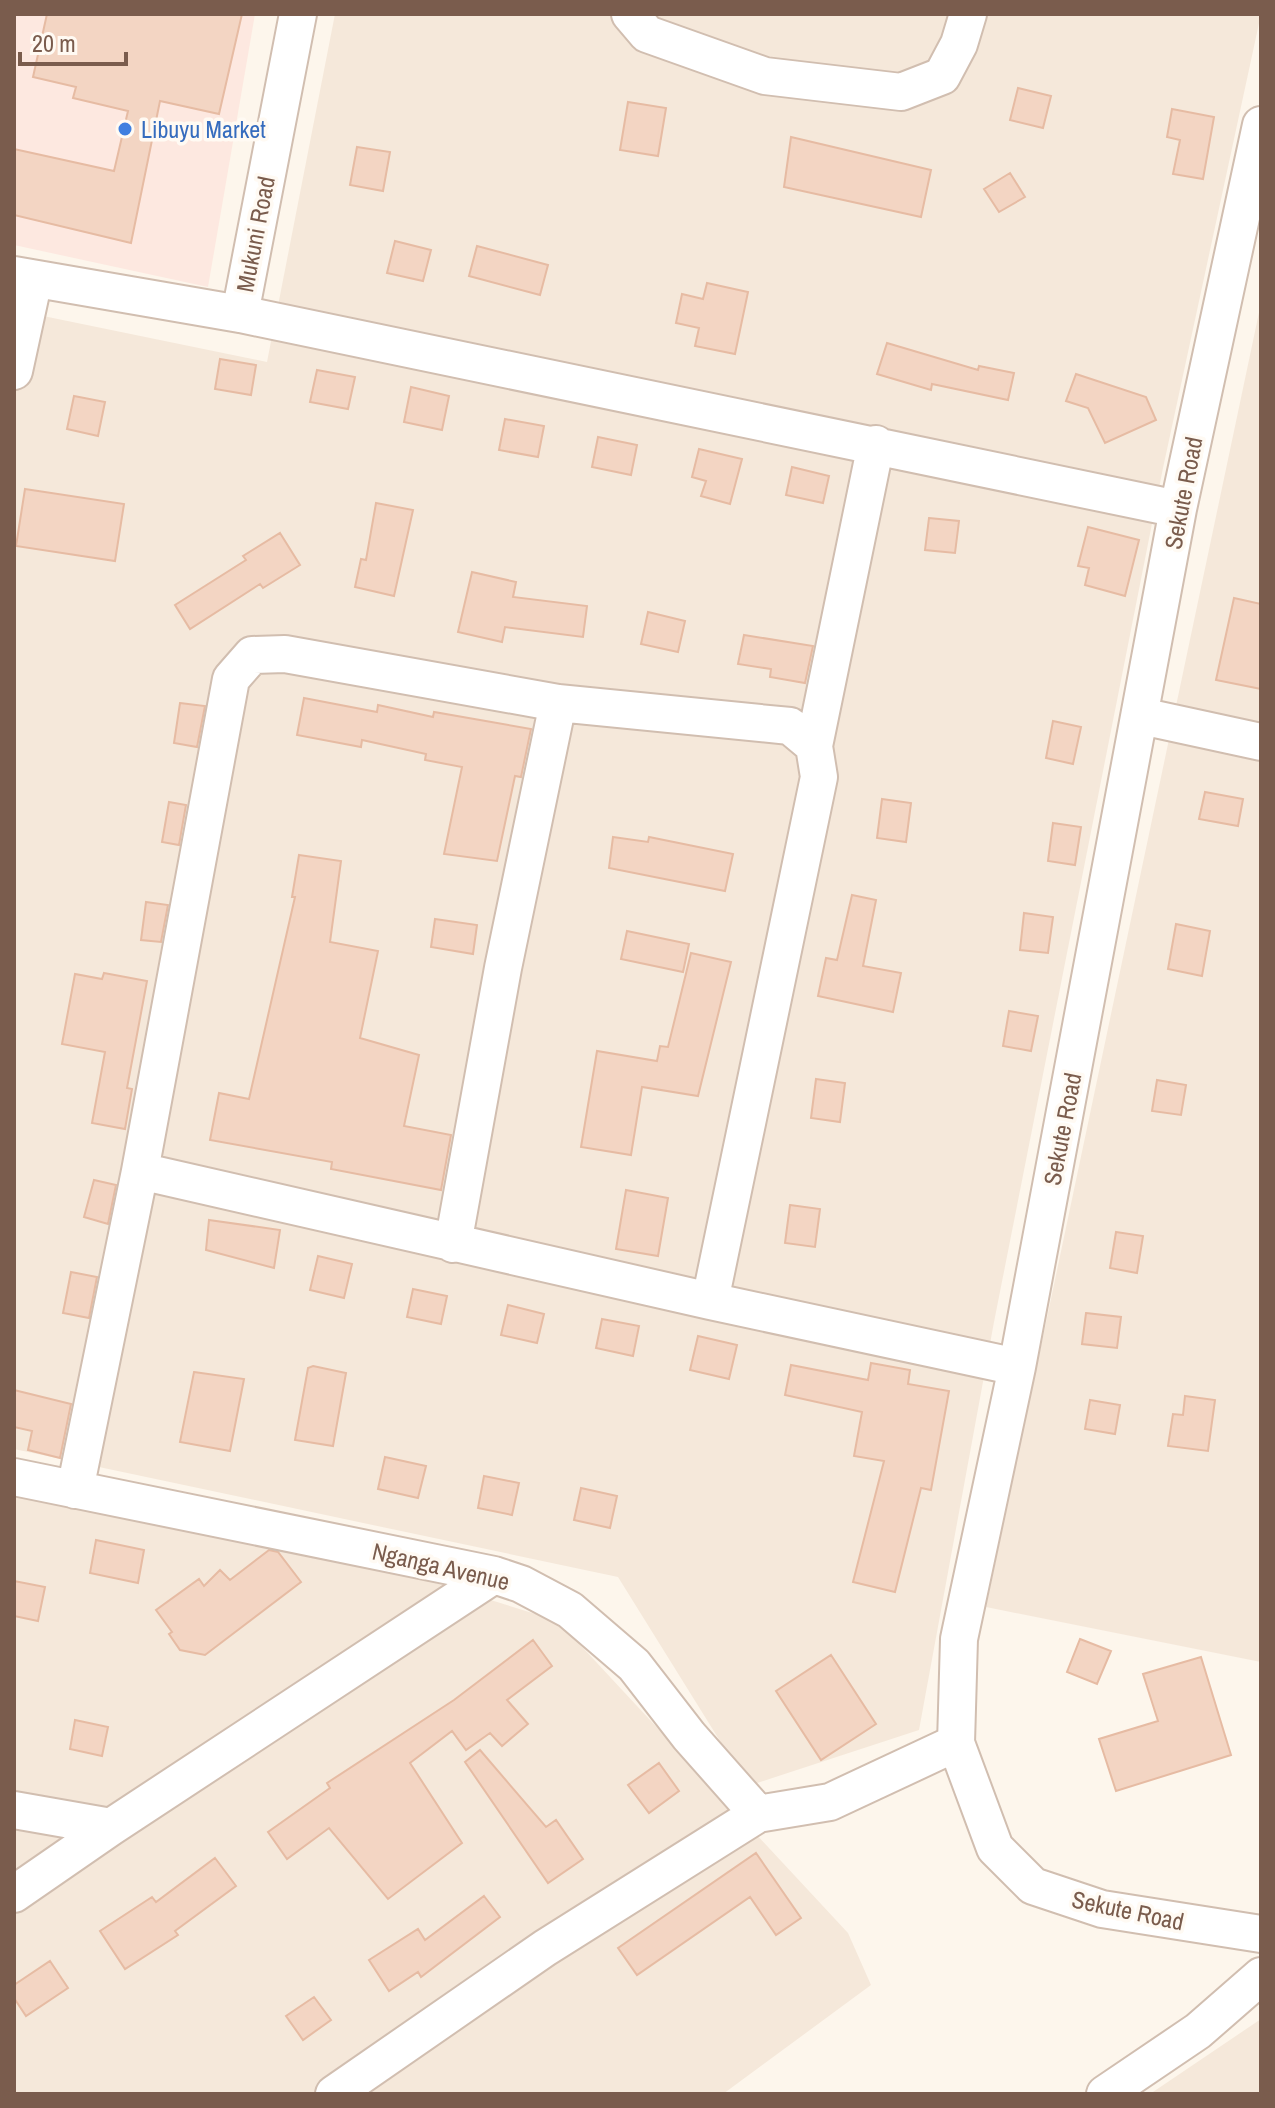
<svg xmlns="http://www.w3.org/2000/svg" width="1275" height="2108" viewBox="0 0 1275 2108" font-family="'Archivo Narrow',sans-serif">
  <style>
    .residential { fill: #f5e8da }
    .commercial { fill: #fde8e0 }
    .building { fill: #f3d5c3; stroke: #e6bba3; stroke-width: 2 }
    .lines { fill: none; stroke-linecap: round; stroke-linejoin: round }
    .minor-casing { stroke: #d1beb0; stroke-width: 40 }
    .minor { stroke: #fff; stroke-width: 36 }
    .shop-dot { fill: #3f7fe0; stroke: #fffaf3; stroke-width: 3 }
    .labels { text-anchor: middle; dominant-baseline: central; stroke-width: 7; stroke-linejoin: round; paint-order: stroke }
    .shop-label { font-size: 24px; fill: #366cbe; stroke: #fffaf3; text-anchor: start }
    .street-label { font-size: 24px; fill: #7a5c4d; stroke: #fffaf3 }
  </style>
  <rect width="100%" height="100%" fill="#fdf6ec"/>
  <!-- residential -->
  <path class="residential" d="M 335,14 L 1261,14 L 1163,468 L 994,1322 L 919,1730 L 748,1786 L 618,1577 L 14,1449 L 14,310 L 267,362 Z
    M 1261,303 L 1261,1662 L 986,1607 Z
    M 14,1495 L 423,1579 L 558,1621 L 848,1933 L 871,1985 L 723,2094 L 14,2094 Z
    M 1261,2019 L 1261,2094 L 1150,2094 Z"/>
  <!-- commercial -->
  <path class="commercial" d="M 14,14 L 255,14 L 208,287 L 14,245 Z"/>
  <!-- building -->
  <path class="building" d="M 47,14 L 242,14 L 219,114 L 160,101 L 131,243 L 14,215 L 14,149 L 114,171 L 128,111 L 73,98 L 76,87 L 33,77 Z
    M 1018,88 L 1051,96 L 1043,128 L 1010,120 Z
    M 628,102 L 666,108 L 658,156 L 620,150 Z
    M 1172,109 L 1214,117 L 1203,179 L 1173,174 L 1180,140 L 1167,137 Z
    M 791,137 L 931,170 L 921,217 L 784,187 Z
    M 357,147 L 390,152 L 383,191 L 350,185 Z
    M 1010,173 L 1025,197 L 999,212 L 984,189 Z
    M 395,241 L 431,250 L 423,281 L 387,273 Z
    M 477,246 L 548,265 L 540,295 L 469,276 Z
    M 707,283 L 748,292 L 735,354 L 695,346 L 699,328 L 676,323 L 682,294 L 703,299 Z
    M 887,343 L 978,370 L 979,366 L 1014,373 L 1008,400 L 932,384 L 931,390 L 877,374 Z
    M 220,359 L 256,365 L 251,395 L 215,389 Z
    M 317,370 L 355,377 L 348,409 L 310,402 Z
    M 1076,374 L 1146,397 L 1156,420 L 1105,443 L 1088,408 L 1066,401 Z
    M 411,387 L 449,396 L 442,430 L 404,422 Z
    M 74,396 L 105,402 L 98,436 L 67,429 Z
    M 505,419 L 544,426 L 538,457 L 499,450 Z
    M 598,437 L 637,445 L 631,475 L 592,467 Z
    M 699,449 L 742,459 L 730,504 L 701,496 L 706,481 L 692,477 Z
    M 792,467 L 829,476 L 823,503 L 786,495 Z
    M 25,489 L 124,504 L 115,561 L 16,546 Z
    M 376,503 L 413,510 L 394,596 L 355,587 L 361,559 L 366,560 Z
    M 929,518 L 959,521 L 955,553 L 925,550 Z
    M 1088,527 L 1139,540 L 1125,596 L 1085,585 L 1089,568 L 1078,566 Z
    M 280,533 L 300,565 L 263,588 L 260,584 L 190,629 L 175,605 L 246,560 L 243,556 Z
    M 472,572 L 516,582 L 513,597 L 587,606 L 583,637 L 505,627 L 502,642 L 458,632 Z
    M 1234,598 L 1261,604 L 1261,689 L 1216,680 Z
    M 648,612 L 685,621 L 678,652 L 641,644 Z
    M 744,635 L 813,646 L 805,683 L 770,677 L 771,669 L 738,664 Z
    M 304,698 L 377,712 L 378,705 L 433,717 L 434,712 L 531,729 L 521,777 L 515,776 L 497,861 L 444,854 L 462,767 L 425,760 L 426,754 L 362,740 L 361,747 L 297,735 Z
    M 180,703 L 205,706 L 197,747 L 174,743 Z
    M 1053,721 L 1081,727 L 1073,764 L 1046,758 Z
    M 1205,792 L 1243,799 L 1238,826 L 1199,819 Z
    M 882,799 L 911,803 L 906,842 L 877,838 Z
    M 169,802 L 186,805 L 179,845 L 162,842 Z
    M 1053,823 L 1081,827 L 1075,865 L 1048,861 Z
    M 613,837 L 648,842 L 649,837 L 733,854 L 725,891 L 609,868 Z
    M 299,855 L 341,861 L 330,942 L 378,951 L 360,1038 L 419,1055 L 404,1126 L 451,1135 L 441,1190 L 331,1169 L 332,1162 L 210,1140 L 219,1093 L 249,1099 L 295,897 L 292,897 Z
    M 852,895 L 876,900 L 863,966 L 901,973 L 893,1012 L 818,996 L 826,958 L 837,960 Z
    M 146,902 L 168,905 L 161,942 L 141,940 Z
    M 1024,913 L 1053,917 L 1048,953 L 1020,950 Z
    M 435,919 L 477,925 L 473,954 L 431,947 Z
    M 1176,924 L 1210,931 L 1202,976 L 1168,969 Z
    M 627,931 L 689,944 L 683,972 L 621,959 Z
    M 691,953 L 731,962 L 698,1096 L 642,1087 L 631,1155 L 581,1147 L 597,1051 L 657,1061 L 660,1046 L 668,1047 Z
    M 104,973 L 147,981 L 127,1088 L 132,1089 L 125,1129 L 92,1123 L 105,1052 L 62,1044 L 75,974 L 102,979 Z
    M 1009,1011 L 1038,1016 L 1031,1051 L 1003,1046 Z
    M 816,1079 L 845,1083 L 840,1122 L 811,1118 Z
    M 1157,1080 L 1186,1085 L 1181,1115 L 1152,1111 Z
    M 94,1180 L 116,1185 L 108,1224 L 84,1217 Z
    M 626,1190 L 668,1198 L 658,1256 L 616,1249 Z
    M 790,1205 L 820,1209 L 815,1247 L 785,1243 Z
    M 209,1220 L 280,1230 L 274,1268 L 206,1250 Z
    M 1116,1232 L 1143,1236 L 1137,1273 L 1110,1268 Z
    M 318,1256 L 352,1264 L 344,1298 L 310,1290 Z
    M 71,1272 L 97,1277 L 89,1318 L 63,1313 Z
    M 413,1289 L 447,1296 L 441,1324 L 407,1317 Z
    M 508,1305 L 544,1314 L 537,1343 L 501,1335 Z
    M 1086,1313 L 1121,1317 L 1117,1348 L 1082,1344 Z
    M 602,1319 L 639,1326 L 633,1356 L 596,1348 Z
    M 698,1336 L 737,1345 L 729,1379 L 690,1370 Z
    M 871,1363 L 910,1370 L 908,1384 L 949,1391 L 931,1490 L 921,1488 L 895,1592 L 853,1582 L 884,1461 L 854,1456 L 862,1412 L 785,1395 L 791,1365 L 868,1380 Z
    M 313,1366 L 346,1373 L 333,1446 L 295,1440 L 308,1368 Z
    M 194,1372 L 244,1379 L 230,1451 L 180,1442 Z
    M 14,1390 L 71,1404 L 60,1458 L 28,1450 L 32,1431 L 14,1427 Z
    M 1185,1396 L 1215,1400 L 1208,1451 L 1168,1446 L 1173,1414 L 1183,1415 Z
    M 1090,1400 L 1120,1405 L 1115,1434 L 1085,1429 Z
    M 385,1457 L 426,1466 L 418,1498 L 378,1489 Z
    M 484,1476 L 519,1483 L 512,1515 L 478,1508 Z
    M 581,1488 L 617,1496 L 610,1528 L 574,1520 Z
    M 96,1540 L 144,1550 L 138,1583 L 90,1573 Z
    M 269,1550 L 278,1552 L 301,1582 L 205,1655 L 180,1650 L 169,1634 L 172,1632 L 156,1610 L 199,1579 L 204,1586 L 220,1570 L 230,1580 Z
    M 14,1581 L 45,1587 L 38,1621 L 14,1616 Z
    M 1080,1639 L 1111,1651 L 1097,1684 L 1067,1672 Z
    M 533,1640 L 552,1666 L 507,1700 L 528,1724 L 502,1746 L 490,1733 L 466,1750 L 452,1731 L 410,1763 L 462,1843 L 388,1899 L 329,1828 L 287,1859 L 268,1832 L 330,1788 L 327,1783 L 454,1700 Z
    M 831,1655 L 876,1724 L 821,1760 L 776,1691 Z
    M 1201,1657 L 1231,1755 L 1116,1791 L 1099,1739 L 1158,1721 L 1143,1674 Z
    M 75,1720 L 108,1727 L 102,1756 L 70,1749 Z
    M 480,1750 L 546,1827 L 556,1820 L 583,1859 L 548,1883 L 465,1762 Z
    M 659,1763 L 679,1791 L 649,1813 L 628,1785 Z
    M 756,1853 L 801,1918 L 776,1935 L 750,1897 L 637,1975 L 618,1948 Z
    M 215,1858 L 236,1886 L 175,1931 L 178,1935 L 125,1969 L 100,1931 L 152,1897 L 156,1902 Z
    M 484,1896 L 500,1917 L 421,1977 L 418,1972 L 389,1991 L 369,1960 L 418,1929 L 425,1940 Z
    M 50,1961 L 68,1988 L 26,2016 L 14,1998 L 14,1985 Z
    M 314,1997 L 331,2020 L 303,2040 L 286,2016 Z"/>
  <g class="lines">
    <!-- minor casing -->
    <g class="minor-casing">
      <path id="minor" d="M 630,14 L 647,34 L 765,76 L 901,92 L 942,76 L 959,44 L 968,14
        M 1261,125 L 1178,509 L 1017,1367 L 959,1639 L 956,1743 L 995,1848 L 1033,1886 L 1102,1909 L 1261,1934
        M 14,275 L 240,314 L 1178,509
        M 240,314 L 298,14
        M 14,371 L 34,279
        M 1141,716 L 1261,742
        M 814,746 L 876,444
        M 140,1171 L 710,1301 L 1017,1367
        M 453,1244 L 503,968 L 558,703
        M 14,1477 L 494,1575 L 521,1584 L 570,1610 L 634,1665 L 689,1736 L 758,1814 L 830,1802 L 956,1743
        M 75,1490 L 140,1171 L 231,679 L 252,655 L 285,654 L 558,703 L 790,726 L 814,746 L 819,777 L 710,1301
        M 14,1810 L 111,1827
        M 14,1894 L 111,1827 L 494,1575
        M 334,2094 L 545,1948 L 758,1814
        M 1105,2094 L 1198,2031 L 1261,1976"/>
    </g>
    <!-- minor -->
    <use href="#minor" class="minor"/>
  </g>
  <!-- markers -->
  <circle class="shop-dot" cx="125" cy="129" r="8"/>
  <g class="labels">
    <!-- shop labels -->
    <g class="shop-label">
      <text x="141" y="129">Libuyu Market</text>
    </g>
    <!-- street labels -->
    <g class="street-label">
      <text transform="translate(255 234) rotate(-79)">Mukuni Road</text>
      <text transform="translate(1183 493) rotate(-79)">Sekute Road</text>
      <text transform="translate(1062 1129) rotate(-79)">Sekute Road</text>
      <text transform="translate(441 1566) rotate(13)">Nganga Avenue</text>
      <text transform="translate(1128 1910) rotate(12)">Sekute Road</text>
    </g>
  </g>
  <!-- border -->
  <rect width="1275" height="2108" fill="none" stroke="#7a5c4d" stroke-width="32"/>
  <!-- scale -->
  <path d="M20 52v12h106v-12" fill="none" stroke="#7a5c4d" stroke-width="4"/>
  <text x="32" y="52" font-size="24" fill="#7a5c4d" stroke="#fffaf3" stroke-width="6" paint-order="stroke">20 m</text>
</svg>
